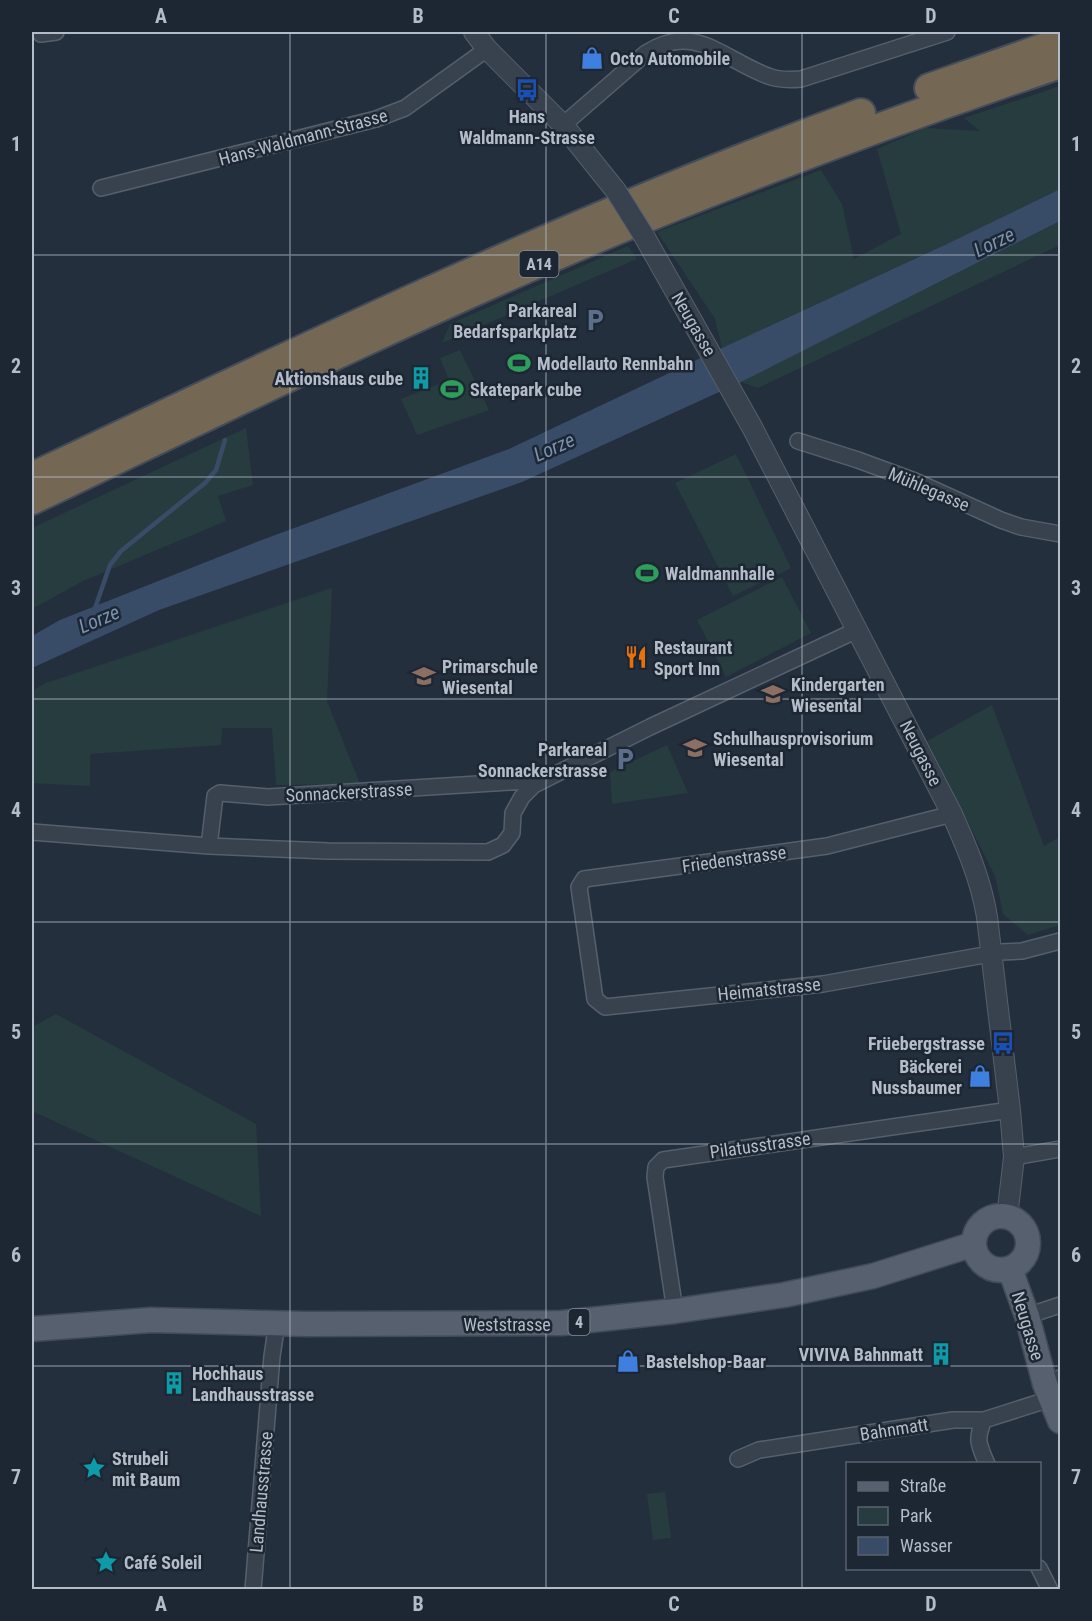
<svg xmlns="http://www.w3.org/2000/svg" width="1092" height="1621" viewBox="0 0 1092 1621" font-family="'Roboto Condensed',sans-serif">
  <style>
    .green { fill: #263c3f }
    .water { fill: #394c67 }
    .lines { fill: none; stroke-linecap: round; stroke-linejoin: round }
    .stream { stroke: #394c67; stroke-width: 4.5 }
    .minor-casing { stroke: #565f6c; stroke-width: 18 }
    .tertiary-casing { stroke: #565f6c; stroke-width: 22 }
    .primary-casing { stroke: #414a57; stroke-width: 27 }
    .motorway-casing { stroke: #434c59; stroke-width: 32 }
    .minor { stroke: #38414e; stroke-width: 15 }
    .tertiary { stroke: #38414e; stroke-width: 20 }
    .primary { stroke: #56606e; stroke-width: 24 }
    .motorway { stroke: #746855; stroke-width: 28 }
    .tertiary-bridge-casing { stroke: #565f6c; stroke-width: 22; stroke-linecap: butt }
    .tertiary-bridge { stroke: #38414e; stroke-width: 20 }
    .grid { fill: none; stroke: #b4bcc9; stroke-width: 1.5; stroke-opacity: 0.55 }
    .labels { text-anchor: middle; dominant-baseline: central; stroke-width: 5; stroke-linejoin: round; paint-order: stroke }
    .shield { fill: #1d2633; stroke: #878f9c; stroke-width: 1.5 }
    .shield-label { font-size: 16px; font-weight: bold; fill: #b4bcc9 }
    .poi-label { font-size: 18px; font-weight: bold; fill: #b4bcc9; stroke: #1d2633; text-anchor: start }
    .street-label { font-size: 18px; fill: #b4bcc9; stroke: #1d2633 }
    .water-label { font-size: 20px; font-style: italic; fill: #7c92b1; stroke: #1d2633 }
    .neatline { fill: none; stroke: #b4bcc9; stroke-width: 2 }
    .grid-label { font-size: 20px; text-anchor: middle; font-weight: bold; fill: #b4bcc9 }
  </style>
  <rect width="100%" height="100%" fill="#242f3e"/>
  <!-- green -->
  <path class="green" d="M 1060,86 L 1060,189 L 949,243 L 722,348 L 715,319 L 657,232 L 821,170 L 842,204 L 854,259 L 901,234 L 877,149 L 926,128 L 980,131 L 964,118 Z
    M 1060,221 L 1060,245 L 758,388 L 741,382 Z
    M 628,246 L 637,259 L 442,343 L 450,324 Z
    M 460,350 L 489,410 L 417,435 L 401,399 L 449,380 L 440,358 Z
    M 246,428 L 253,485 L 218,496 L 226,521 L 83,581 L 32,609 L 32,528 Z
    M 736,454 L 791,568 L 733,596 L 675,483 Z
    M 782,577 L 811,633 L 726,677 L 697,620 Z
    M 332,588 L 327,701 L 360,784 L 276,785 L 272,728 L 222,728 L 221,745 L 90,754 L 90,786 L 32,783 L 32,691 L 46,683 Z
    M 992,705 L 1044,846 L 1060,837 L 1060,925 L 1028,935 L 1003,914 L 995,876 L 927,741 Z
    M 667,745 L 688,793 L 612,804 L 610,772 Z
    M 56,1014 L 256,1124 L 261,1216 L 32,1111 L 32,1027 Z
    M 665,1492 L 671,1538 L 653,1540 L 647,1494 Z"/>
  <!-- water -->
  <path class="water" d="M 1060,189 L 1060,221 L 741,382 L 522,482 L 159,610 L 32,668 L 32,636 L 60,620 L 259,541 L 509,449 L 722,348 L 949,243 Z"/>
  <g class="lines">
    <!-- stream -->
    <path class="stream" d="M 94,611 L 110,565 L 121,551 L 205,483 L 216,470 L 225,440"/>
    <!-- minor casing -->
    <g class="minor-casing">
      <path id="minor" d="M 41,34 L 56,32
        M 563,125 L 646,53 C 695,22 722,59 768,76 C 778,80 789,80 801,79 L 947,32
        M 101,188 L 376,119 L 405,108 L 487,49
        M 798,441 L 858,460 L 915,481 L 1001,520 L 1021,527 L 1060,534
        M 952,814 L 827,846 L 584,879 L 579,887 L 595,999 L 605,1007 L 823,984 L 1001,952 L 1022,951 L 1060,941
        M 32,832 L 209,846 L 328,851 L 488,852 L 503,845 L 512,833 L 513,813 L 522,797 L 534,785 L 650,727 L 857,630
        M 209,846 L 215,796 L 220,793 L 268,797 L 527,781 L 534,785
        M 1014,1157 L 1060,1149
        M 675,1311 L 655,1177 L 656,1167 L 663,1160 L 1010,1110
        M 1027,1316 L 1060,1305
        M 1045,1384 L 1060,1378
        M 984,1420 C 975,1440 979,1445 987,1464
        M 738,1459 L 759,1450 L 953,1420 L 984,1420 L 1050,1399
        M 1039,1568 L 1050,1590
        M 253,1590 L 272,1356 L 277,1323"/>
    </g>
    <!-- tertiary casing -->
    <g class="tertiary-casing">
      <path id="tertiary" d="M 474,32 L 487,49 L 563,125 L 616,191
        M 644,236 L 752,427 L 952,814 C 967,848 981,880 987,917 L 1010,1110 L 1014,1157 L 1007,1217"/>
    </g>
    <!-- primary casing -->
    <g class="primary-casing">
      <path id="primary" d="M974 1243a27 27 0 1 1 54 0a27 27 0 1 1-54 0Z
        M 1010,1269 L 1027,1316 L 1045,1384 L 1060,1421
        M 32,1329 L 151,1320 L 306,1324 L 562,1323 L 675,1311 L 784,1295 L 873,1276 L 974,1244"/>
    </g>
    <!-- motorway casing -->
    <g class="motorway-casing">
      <path id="motorway" d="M 929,88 L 1060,42
        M 32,477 C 305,347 577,217 861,113
        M 32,500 C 216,412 399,322 588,242 C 743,177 901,118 1060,64"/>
    </g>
    <!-- minor -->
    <use href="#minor" class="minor"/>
    <!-- tertiary -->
    <use href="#tertiary" class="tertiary"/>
    <!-- primary -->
    <use href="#primary" class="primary"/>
    <!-- motorway -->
    <use href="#motorway" class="motorway"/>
    <!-- tertiary-bridge casing -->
    <g class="tertiary-bridge-casing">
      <path id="tertiary-bridge" d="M 616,191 L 644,236"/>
    </g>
    <!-- tertiary-bridge -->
    <use href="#tertiary-bridge" class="tertiary-bridge"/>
  </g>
  <!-- grid -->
  <path class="grid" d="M 290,32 L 290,1590M 546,32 L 546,1590M 802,32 L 802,1590M 32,255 L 1060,255M 32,477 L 1060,477M 32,699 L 1060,699M 32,922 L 1060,922M 32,1144 L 1060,1144M 32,1366 L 1060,1366"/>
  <!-- icons -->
  <defs>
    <g id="shop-bare" transform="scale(1.8)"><path d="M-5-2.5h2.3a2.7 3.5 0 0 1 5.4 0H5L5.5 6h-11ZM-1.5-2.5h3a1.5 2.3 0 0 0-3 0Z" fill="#3f7fe0" stroke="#1d2633" stroke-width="2.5" paint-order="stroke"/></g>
    <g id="bus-bare" transform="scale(1.8)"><path d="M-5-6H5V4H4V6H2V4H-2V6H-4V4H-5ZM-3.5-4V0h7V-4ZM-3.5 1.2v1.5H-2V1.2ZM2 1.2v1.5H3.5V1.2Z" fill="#1a4fb4" stroke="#1d2633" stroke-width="2.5" paint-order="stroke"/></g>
    <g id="parking-bare" transform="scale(1.8)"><path d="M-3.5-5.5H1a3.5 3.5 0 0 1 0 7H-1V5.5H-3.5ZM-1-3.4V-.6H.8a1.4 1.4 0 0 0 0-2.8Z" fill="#5c6f8a" stroke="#1d2633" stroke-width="2.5" paint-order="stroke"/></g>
    <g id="stadium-bare" transform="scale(1.8)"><path d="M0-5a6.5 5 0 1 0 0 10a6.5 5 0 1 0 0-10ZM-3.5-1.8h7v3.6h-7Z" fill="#2e9e5b" stroke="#1d2633" stroke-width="2.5" paint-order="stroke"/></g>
    <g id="building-bare" transform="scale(1.8)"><path d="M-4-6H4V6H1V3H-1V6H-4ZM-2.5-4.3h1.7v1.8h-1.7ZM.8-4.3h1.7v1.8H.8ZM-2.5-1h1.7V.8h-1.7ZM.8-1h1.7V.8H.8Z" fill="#0f9aa8" stroke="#1d2633" stroke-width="2.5" paint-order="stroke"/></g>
    <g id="restaurant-bare" transform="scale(1.8)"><path d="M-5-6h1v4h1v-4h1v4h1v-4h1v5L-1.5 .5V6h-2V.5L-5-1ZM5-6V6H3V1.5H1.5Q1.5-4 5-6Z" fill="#e8710a" stroke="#1d2633" stroke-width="2.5" paint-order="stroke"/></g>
    <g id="school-bare" transform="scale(1.8)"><path d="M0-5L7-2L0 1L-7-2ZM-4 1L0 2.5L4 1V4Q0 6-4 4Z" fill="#8d6e63" stroke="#1d2633" stroke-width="2.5" paint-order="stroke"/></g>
    <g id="sight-bare" transform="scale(1.8)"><path d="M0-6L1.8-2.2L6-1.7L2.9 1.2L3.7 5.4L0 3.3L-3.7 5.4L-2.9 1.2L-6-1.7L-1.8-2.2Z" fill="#0f9aa8" stroke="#1d2633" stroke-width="2.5" paint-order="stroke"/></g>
  </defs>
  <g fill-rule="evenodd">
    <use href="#shop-bare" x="592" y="58"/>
    <use href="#bus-bare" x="527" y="90"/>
    <use href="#parking-bare" x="595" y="320"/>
    <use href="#stadium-bare" x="519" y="363"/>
    <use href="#building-bare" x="421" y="378"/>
    <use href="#stadium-bare" x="452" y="389"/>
    <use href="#stadium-bare" x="647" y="573"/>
    <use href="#restaurant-bare" x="636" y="657"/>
    <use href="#school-bare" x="424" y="676"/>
    <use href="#school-bare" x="773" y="694"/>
    <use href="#school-bare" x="695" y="748"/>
    <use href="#parking-bare" x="625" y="759"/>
    <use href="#bus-bare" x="1003" y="1043"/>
    <use href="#shop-bare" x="980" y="1076"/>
    <use href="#building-bare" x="941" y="1354"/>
    <use href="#shop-bare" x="628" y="1361"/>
    <use href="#building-bare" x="174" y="1383"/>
    <use href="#sight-bare" x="94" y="1468"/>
    <use href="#sight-bare" x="106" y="1562"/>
  </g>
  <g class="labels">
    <!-- shield labels -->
    <g class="shield">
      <rect x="519.5" y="251" width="39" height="26" rx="4.5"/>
      <rect x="568.5" y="1309" width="21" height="26" rx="4.5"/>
    </g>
    <g class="shield-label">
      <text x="539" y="264">A14</text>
      <text x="579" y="1322">4</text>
    </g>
    <!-- poi labels -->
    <g class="poi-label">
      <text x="610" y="58">Octo Automobile</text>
      <text x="527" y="116" text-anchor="middle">Hans<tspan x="527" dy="21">Waldmann-Strasse</tspan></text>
      <text x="577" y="310" text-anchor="end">Parkareal<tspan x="577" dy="21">Bedarfsparkplatz</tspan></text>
      <text x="537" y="363">Modellauto Rennbahn</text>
      <text x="403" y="378" text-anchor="end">Aktionshaus cube</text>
      <text x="470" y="389">Skatepark cube</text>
      <text x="665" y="573">Waldmannhalle</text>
      <text x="654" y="647">Restaurant<tspan x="654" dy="21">Sport Inn</tspan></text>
      <text x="442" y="666">Primarschule<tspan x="442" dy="21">Wiesental</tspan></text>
      <text x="791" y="684">Kindergarten<tspan x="791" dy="21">Wiesental</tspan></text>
      <text x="713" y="738">Schulhausprovisorium<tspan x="713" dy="21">Wiesental</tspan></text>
      <text x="607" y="749" text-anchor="end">Parkareal<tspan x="607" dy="21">Sonnackerstrasse</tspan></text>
      <text x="985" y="1043" text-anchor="end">Früebergstrasse</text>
      <text x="962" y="1066" text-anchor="end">Bäckerei<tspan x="962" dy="21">Nussbaumer</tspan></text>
      <text x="923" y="1354" text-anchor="end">VIVIVA Bahnmatt</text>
      <text x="646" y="1361">Bastelshop-Baar</text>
      <text x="192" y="1373">Hochhaus<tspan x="192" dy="21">Landhausstrasse</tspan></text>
      <text x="112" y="1458">Strubeli<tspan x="112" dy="21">mit Baum</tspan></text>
      <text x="124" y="1562">Café Soleil</text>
    </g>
    <!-- street labels -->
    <g class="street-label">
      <text transform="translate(303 137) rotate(-15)">Hans-Waldmann-Strasse</text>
      <text transform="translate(694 324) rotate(60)">Neugasse</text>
      <text transform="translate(929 489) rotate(23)">Mühlegasse</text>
      <text transform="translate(921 753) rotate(63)">Neugasse</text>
      <text transform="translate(349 792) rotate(-3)">Sonnackerstrasse</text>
      <text transform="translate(734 859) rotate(-8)">Friedenstrasse</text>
      <text transform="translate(769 989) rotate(-6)">Heimatstrasse</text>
      <text transform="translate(760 1145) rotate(-8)">Pilatusstrasse</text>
      <text x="507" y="1324">Weststrasse</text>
      <text transform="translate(1028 1326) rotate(73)">Neugasse</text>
      <text transform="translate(894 1429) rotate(-9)">Bahnmatt</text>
      <text transform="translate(261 1492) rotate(-85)">Landhausstrasse</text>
    </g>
    <!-- water labels -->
    <g class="water-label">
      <text transform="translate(994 242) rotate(-26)">Lorze</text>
      <text transform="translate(554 447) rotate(-24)">Lorze</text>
      <text transform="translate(99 619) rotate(-23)">Lorze</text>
    </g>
  </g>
  <!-- border -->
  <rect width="1092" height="1621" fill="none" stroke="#1d2633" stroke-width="66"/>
  <!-- legend -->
  <rect x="846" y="1462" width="195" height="108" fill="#1d2633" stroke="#59626f" stroke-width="1.5"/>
  <rect x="858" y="1482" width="30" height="9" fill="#56606e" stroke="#59626f" stroke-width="1.5"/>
  <text x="900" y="1492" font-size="18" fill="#b4bcc9">Straße</text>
  <rect x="858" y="1507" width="30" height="18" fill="#263c3f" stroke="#59626f" stroke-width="1.5"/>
  <text x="900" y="1522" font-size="18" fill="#b4bcc9">Park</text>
  <rect x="858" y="1537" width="30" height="18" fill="#394c67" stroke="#59626f" stroke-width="1.5"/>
  <text x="900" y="1552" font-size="18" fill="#b4bcc9">Wasser</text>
  <rect x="33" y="33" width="1026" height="1555" class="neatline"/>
  <g class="grid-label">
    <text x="161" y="23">A</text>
    <text x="418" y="23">B</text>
    <text x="674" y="23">C</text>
    <text x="931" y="23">D</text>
    <text x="16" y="151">1</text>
    <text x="1076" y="151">1</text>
    <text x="16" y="373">2</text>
    <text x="1076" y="373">2</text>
    <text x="16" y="595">3</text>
    <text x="1076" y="595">3</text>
    <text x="16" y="817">4</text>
    <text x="1076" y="817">4</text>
    <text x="16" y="1039">5</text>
    <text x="1076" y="1039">5</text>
    <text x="16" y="1262">6</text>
    <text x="1076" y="1262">6</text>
    <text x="16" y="1484">7</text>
    <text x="1076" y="1484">7</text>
    <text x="161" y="1611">A</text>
    <text x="418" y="1611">B</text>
    <text x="674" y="1611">C</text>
    <text x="931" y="1611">D</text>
  </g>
</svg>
